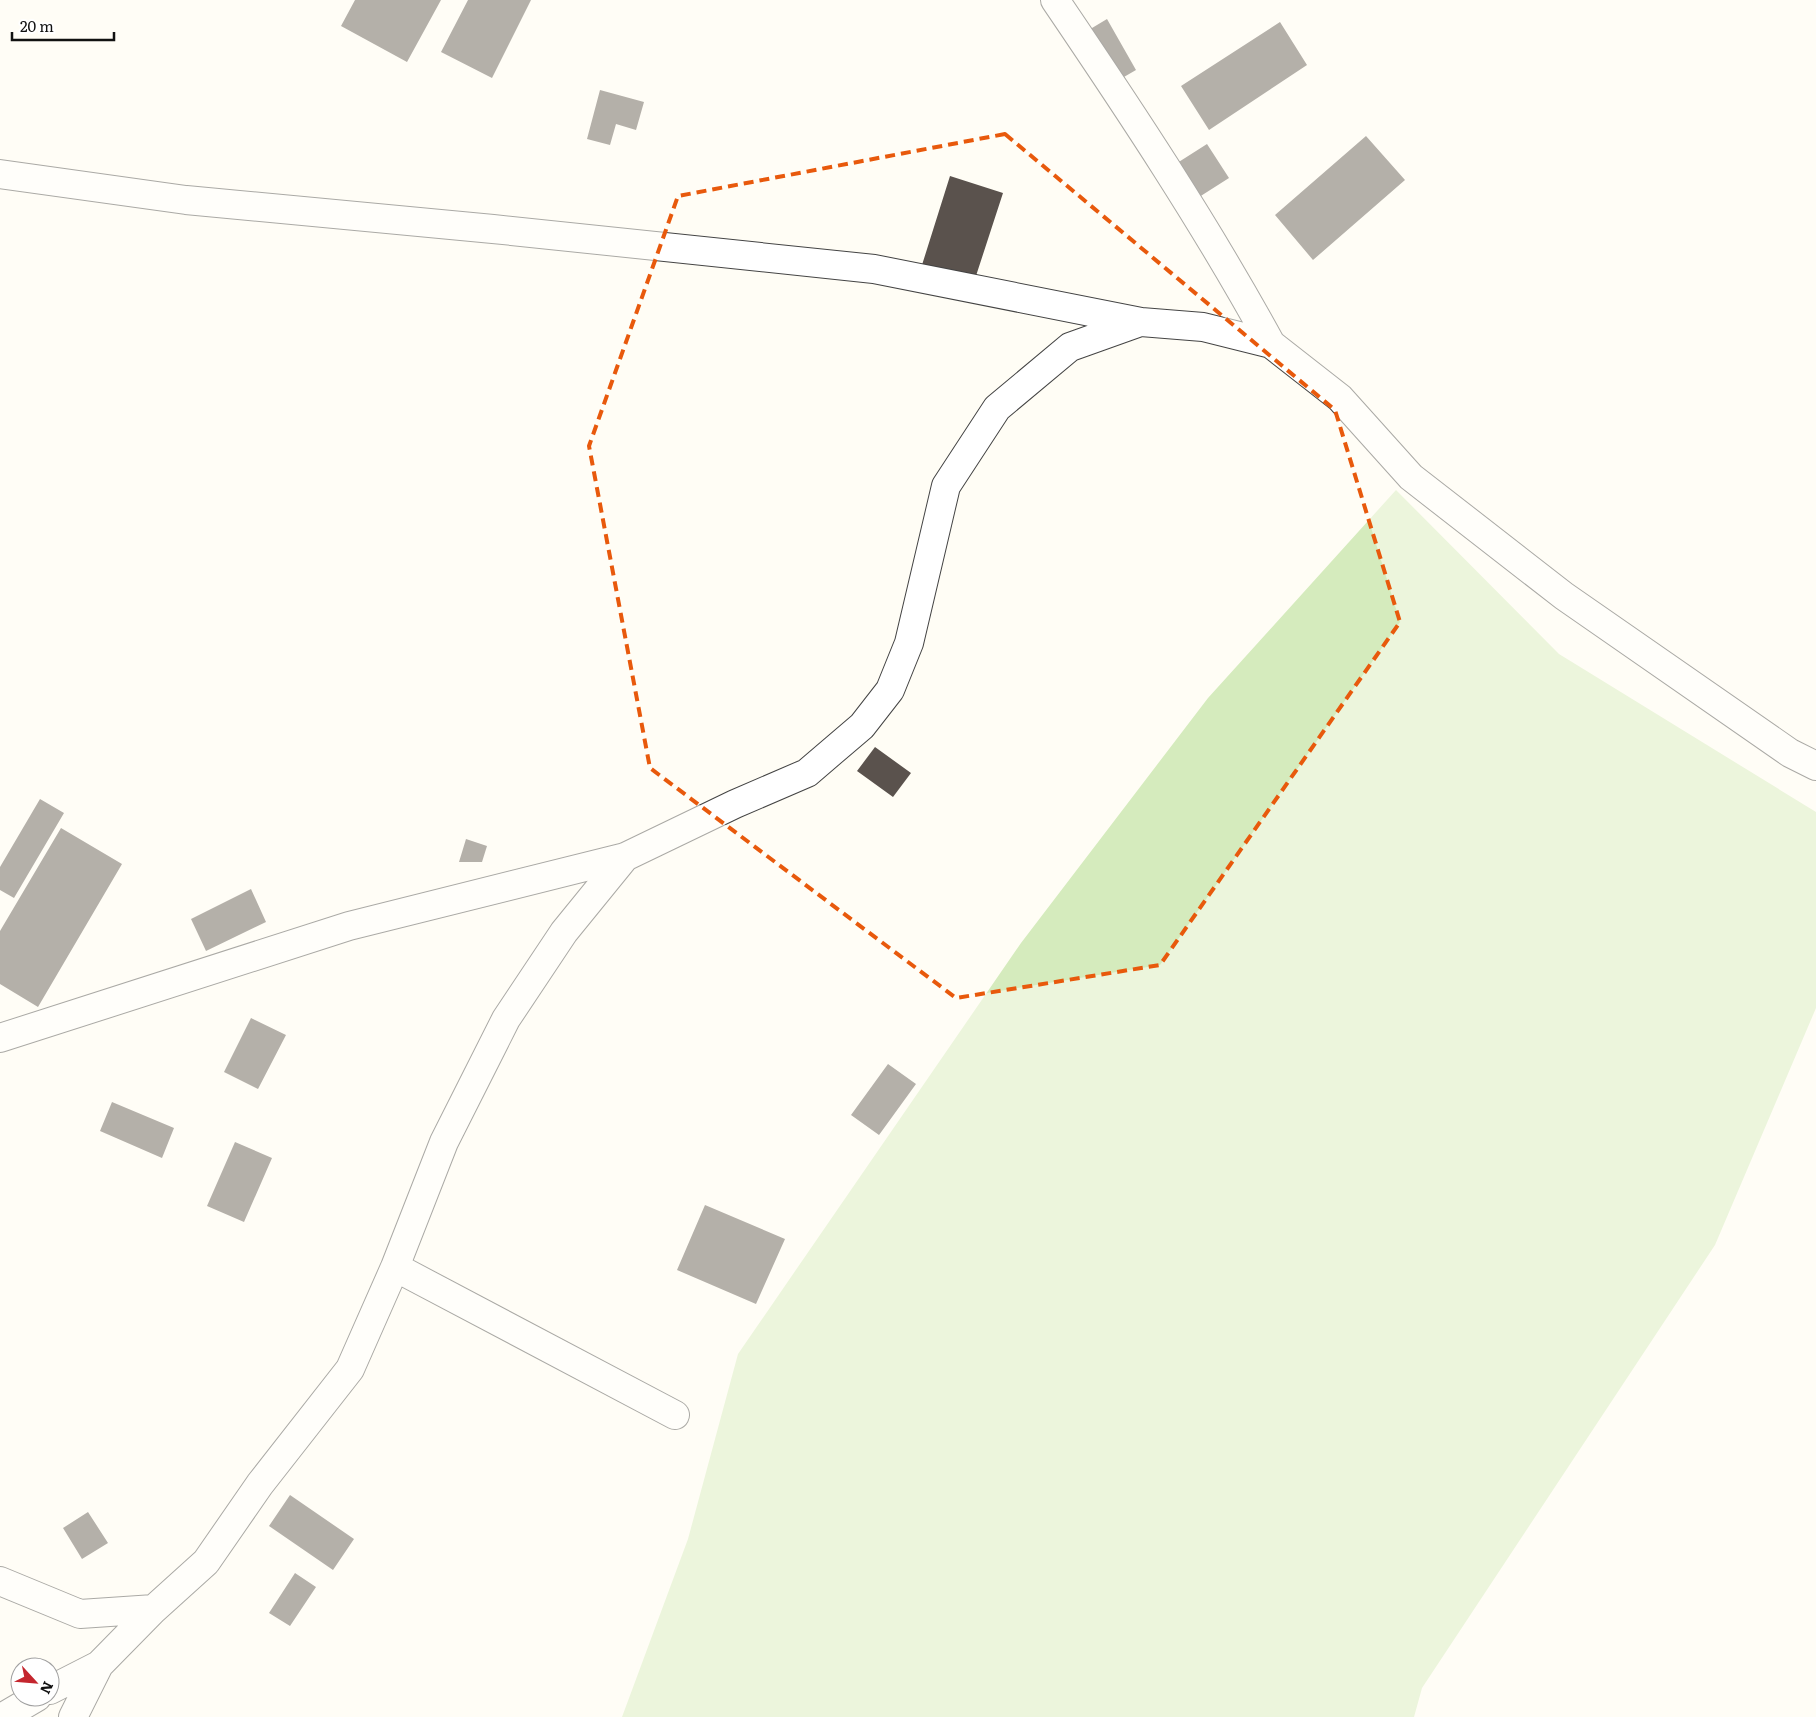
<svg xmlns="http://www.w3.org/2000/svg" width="1816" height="1717" viewBox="0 0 1816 1717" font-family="Literata,serif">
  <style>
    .green { fill: #d5ebbd }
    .building { fill: #5a524d }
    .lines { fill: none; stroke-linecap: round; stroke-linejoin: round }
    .minor-casing { stroke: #444; stroke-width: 30 }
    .minor { stroke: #fff; stroke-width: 28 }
    .marked { fill: none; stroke: #e8590c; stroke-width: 4; stroke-dasharray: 10 6; stroke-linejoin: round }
  </style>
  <rect width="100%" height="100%" fill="#fffdf5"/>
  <!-- green -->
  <path class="green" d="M 1396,490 L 1559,654 L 1816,812 L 1816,1008 L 1715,1245 L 1422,1688 L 1414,1717 L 622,1717 L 688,1539 L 738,1354 L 1021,943 L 1208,698 Z"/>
  <!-- building -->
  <path class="building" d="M 355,0 L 441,0 L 407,62 L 341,26 Z
    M 468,0 L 531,0 L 492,78 L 441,52 Z
    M 1107,19 L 1136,70 L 1117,81 L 1087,31 Z
    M 1280,22 L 1307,65 L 1209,130 L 1181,86 Z
    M 600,90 L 644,102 L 636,130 L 616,124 L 610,145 L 587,139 Z
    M 1366,136 L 1405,180 L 1313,260 L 1275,215 Z
    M 1207,144 L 1229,178 L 1196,199 L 1174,165 Z
    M 950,176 L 1003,193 L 974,282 L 922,265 Z
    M 875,747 L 911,773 L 893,797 L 857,771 Z
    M 40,799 L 64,813 L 14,898 L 0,890 L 0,867 Z
    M 61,828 L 122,864 L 38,1007 L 0,984 L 0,931 Z
    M 466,839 L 487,846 L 482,862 L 459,862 Z
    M 251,889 L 266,922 L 206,951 L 191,919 Z
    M 251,1018 L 286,1035 L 258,1089 L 224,1072 Z
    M 888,1064 L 916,1084 L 879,1135 L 851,1115 Z
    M 112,1102 L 174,1128 L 162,1158 L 100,1131 Z
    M 235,1142 L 272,1158 L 244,1222 L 207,1206 Z
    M 705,1205 L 785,1239 L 756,1304 L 677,1270 Z
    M 290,1495 L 354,1539 L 333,1570 L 269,1526 Z
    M 88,1512 L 108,1543 L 82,1559 L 63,1528 Z
    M 295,1573 L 316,1587 L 290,1626 L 269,1613 Z"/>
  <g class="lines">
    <!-- minor casing -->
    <g class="minor-casing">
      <path id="minor" d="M 1055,0 C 1131,112 1206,225 1271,344
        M 0,174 L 186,200 L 493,229 L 874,269 L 1141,322 L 1203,327 L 1271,344 L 1340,398 L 1411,477 L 1564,596 L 1790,753 L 1816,766
        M 0,1038 L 349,926 L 625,857 L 735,804 L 807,773 L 862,726 L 890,690 L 909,643 L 946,486 L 997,408 L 1070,347 L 1140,322
        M 395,1267 L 444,1142 L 506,1019 L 564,932 L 625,857
        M 0,1581 L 80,1614 L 154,1609
        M 50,1690 L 99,1665 L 154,1609 L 206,1562 L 260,1484 L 350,1369 L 395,1267 L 675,1415
        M 3,1717 L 37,1697
        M 73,1717 L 99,1665"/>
    </g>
    <!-- minor -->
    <use href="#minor" class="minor"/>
  </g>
  <!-- marked area -->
  <path d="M0 0H1816V1717H0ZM 1005,134 L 1335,410 L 1400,622 L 1160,965 L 956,998 L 650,768 L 589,446 L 678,196 Z" fill="#fffdf5" fill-opacity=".55" fill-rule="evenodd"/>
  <path class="marked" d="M 1005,134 L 1335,410 L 1400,622 L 1160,965 L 956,998 L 650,768 L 589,446 L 678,196 Z"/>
  <!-- north arrow -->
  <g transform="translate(35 1682) rotate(116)"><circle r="24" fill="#ffffff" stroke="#a0a0a0"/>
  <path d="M0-4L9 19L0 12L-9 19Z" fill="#c4262e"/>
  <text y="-8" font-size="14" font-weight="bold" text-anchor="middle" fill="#111111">N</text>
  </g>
  <!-- scale -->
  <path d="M12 32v8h102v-8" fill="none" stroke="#111111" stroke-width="2.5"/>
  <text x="20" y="32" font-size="15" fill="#111111" stroke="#ffffff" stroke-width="4" paint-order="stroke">20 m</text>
</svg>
